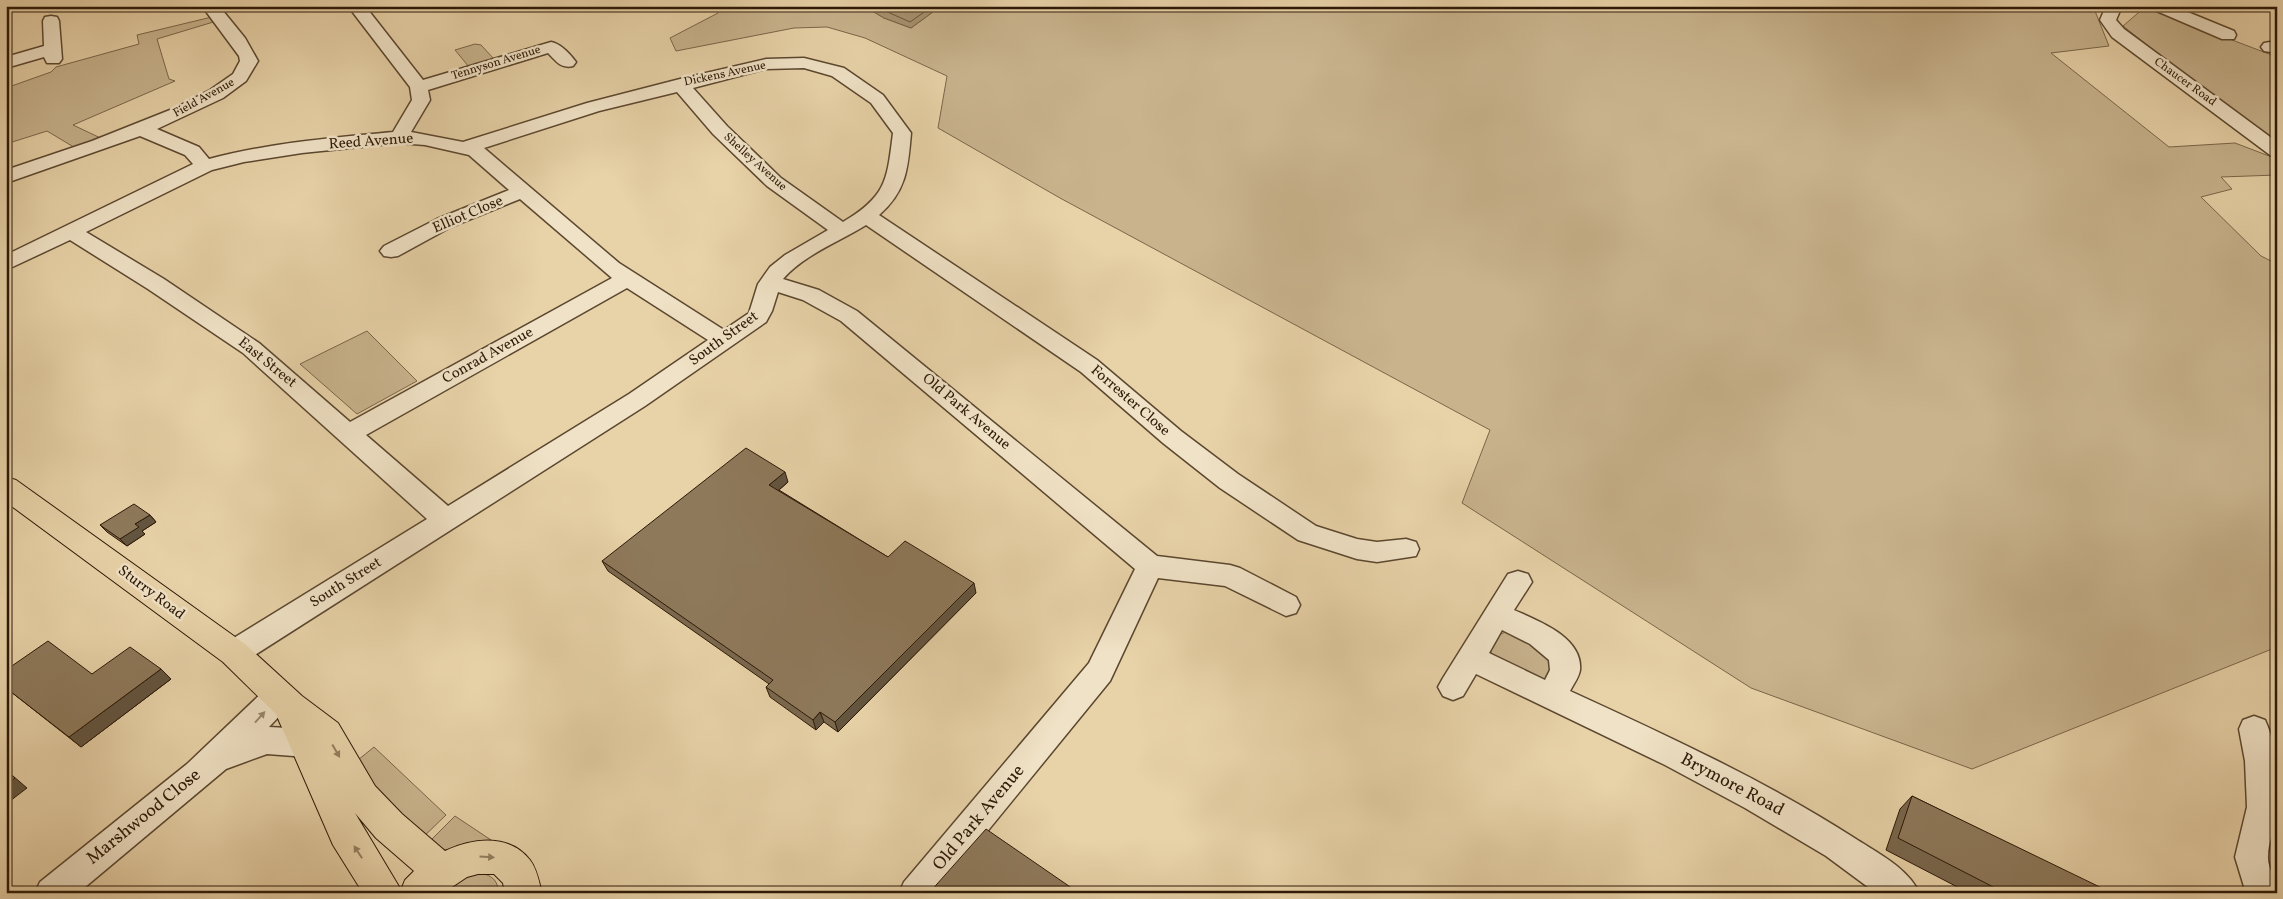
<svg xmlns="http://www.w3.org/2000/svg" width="2283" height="899" viewBox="0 0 2283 899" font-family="Vollkorn,serif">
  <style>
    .green { fill: #c8b38d; stroke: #7a664a }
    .water { fill: #a89371; stroke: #766247 }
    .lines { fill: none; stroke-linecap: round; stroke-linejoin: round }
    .shore { stroke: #6a563c; stroke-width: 1 }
    .minor-casing { stroke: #5b472f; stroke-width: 3 }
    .highway-casing { stroke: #2c1907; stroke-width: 2 }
    .minor { fill: #f0e2c6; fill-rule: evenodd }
    .highway { fill: #e8d2a8; fill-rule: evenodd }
    .wall { fill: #7a684e; stroke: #2c1907 }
    .shaded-wall { fill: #635540; stroke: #2c1907 }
    .building { fill: #8e795b; stroke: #2c1907 }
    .oneway { fill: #988870 }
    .oneway2 { fill: #937f60 }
    .labels { text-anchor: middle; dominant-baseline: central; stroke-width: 5; stroke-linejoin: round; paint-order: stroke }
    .far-street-label { font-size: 12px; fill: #2c1907; stroke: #f0e2c6 }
    .street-label { font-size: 15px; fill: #2c1907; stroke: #f0e2c6 }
    .near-street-label { font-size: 18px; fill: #2c1907; stroke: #f0e2c6 }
  </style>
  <rect width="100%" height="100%" fill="#e8d2a8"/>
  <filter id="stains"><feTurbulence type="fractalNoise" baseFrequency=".004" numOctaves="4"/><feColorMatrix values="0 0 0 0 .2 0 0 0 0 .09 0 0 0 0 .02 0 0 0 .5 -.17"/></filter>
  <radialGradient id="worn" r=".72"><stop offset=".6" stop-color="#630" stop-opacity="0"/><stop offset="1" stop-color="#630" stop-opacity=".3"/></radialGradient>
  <!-- green -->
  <path class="green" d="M 714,6 L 864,6 L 884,18 L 911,28 L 941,6 L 2093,6 L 2109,46 L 2051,53 L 2169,147 L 2235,143 L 2277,159 L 2277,175 L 2221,177 L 2232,189 L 2201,197 L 2261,256 L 2277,264 L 2277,647 L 1972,769 L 1751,688 L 1462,503 L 1490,430 L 1060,198 L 938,128 L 947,76 L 865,38 L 827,27 L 794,28 L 676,51 L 670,38 L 718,13 Z
    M 2145,7 L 2277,57 L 2277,147 L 2123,26 Z
    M 216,16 L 220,20 L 157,39 L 169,79 L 175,81 L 73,125 L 109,142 L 82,152 L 47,131 L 6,144 L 6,88 L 51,72 L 56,67 L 139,44 L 137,35 Z
    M 475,44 L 481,45 L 494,59 L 469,67 L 455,50 Z
    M 367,331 L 417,381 L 357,414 L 300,364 Z
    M 1509,631 L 1558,662 L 1547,678 L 1540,680 C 1531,676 1502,665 1496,660 C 1483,646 1496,634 1509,631 Z
    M 374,747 L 446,815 L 417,843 L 391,823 L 358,760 Z
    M 455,816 L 491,840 C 471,851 447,854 426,845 Z
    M 468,871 C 482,873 499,874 498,893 L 435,893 Z"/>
  <!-- water -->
  <path class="water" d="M 864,6 L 941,6 L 911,28 L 884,18 Z"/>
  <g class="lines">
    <!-- shore -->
    <path class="shore" d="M 874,6 L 910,22 L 933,6"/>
    <!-- minor casing -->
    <g class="minor-casing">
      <path id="minor" d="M 202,6 L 219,6 L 245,38 L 258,61 L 246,81 L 223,98 L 157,129 L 199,147 L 209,159 C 269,143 331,138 393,132 L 412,100 L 410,87 L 348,6 L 365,6 L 423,80 L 551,42 C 561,44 570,54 576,62 L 573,66 C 561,69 556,61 548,53 L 428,90 L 430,100 L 411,132 L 463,142 L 587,103 L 680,79 L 766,59 L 804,58 L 844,68 L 883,95 L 911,133 C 908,167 907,191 879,215 L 1097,360 L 1181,431 L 1238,474 L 1316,526 L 1357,539 L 1377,542 L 1406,539 L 1416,542 L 1419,549 L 1416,556 L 1377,562 L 1357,559 L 1298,540 L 1220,488 L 1163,443 L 1081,372 L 866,225 C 839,242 805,254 783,279 L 819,290 L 857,311 L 1157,556 L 1230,565 L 1240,568 L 1296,597 L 1300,605 L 1296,613 L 1286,616 L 1225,586 L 1158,578 L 1110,681 L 937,893 L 899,893 L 904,882 L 1089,663 L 1135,569 L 841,321 L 803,300 L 778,292 L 772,311 L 766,322 L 645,406 L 244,662 L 234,665 L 224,662 L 220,653 L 224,644 L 427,519 L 243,353 L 148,289 L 70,240 L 6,270 L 6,255 L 193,164 L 185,155 L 140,136 L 6,183 L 6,170 L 92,141 L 175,108 L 210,90 L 233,74 L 240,61 L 239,56 ZM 804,68 L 832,76 L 871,103 L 893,133 C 887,180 887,196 843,222 L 781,178 L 727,126 L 693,88 L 766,69 ZM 677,92 L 713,134 L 767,186 L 828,230 L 785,255 L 770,267 L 758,284 L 749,313 L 724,330 L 619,263 L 484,148 L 599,111 ZM 399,143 L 425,145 L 469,155 L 509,190 L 437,219 L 384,246 L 380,251 L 384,256 L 391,257 L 398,256 L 451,227 L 520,199 L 612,278 L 350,422 L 259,343 L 164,279 L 86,232 L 212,170 L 244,162 L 302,153 ZM 627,288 L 708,340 L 629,394 L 448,506 L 366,435 Z
        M 2106,6 L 2122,6 L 2116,20 L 2124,29 L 2277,142 L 2277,157 L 2270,155 L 2112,37 L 2100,20 Z
        M 2150,6 L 2173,6 L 2234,31 L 2236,35 L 2234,39 L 2222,39 L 2152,9 Z
        M 51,16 L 57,17 L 59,21 L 62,59 L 59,63 L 47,63 L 44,57 L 6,68 L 6,57 L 44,46 L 43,21 L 45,17 Z
        M 2270,42 L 2277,43 L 2277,53 L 2264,51 L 2261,47 L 2264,43 Z
        M 1518,571 L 1528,574 L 1532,582 L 1514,610 C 1538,621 1583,637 1580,670 C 1579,677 1573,685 1570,691 C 1668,736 1766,781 1856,839 C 1878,853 1909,869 1919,893 L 1876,893 L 1826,856 L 1745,808 L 1665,765 L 1476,674 L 1463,696 L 1453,700 L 1443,696 L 1438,687 L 1443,678 L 1508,574 ZM 1502,630 L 1530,644 L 1549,660 L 1550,670 L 1545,680 L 1489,653 Z
        M 279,683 L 290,687 L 294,696 L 290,705 L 269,727 L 307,729 L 318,733 L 322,743 L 318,753 L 307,757 L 267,754 L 226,769 L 78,893 L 35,893 L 40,882 L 187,764 L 268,687 Z
        M 2254,716 L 2265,720 C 2277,745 2281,790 2276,818 C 2274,830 2268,843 2268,856 C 2267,868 2277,880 2277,893 L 2246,893 L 2235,857 L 2247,807 L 2245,761 L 2239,729 L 2243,720 Z"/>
    </g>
    <!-- highway casing -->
    <g class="highway-casing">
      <path id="highway" d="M 6,477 L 16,480 L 245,644 L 302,696 L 338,723 L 375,786 L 402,814 L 445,851 C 472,838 509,833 530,860 C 537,869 539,882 542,893 L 505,893 L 503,883 L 494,874 L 478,874 L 467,877 L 443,893 L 363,893 L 333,845 L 276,714 L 223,662 L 6,502 ZM 355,813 L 376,838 L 414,871 L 405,880 L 401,890 Z"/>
    </g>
    <!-- minor -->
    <use href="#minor" class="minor"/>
    <!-- highway -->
    <use href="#highway" class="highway"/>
  </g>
  <!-- wall -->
  <path class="wall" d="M 788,482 L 779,490 L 888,557 L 976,593 L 838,732 L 824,722 L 816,730 L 770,697 L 766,687 L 769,684 L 608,571 L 602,561 Z
    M 150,515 L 156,522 L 142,531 L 145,534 L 127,546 L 107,532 L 100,525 Z
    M 161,669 L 171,679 L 81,747 L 6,688 L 6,670 L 92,674 Z
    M 1912,796 L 2108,893 L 1969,893 L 1886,850 L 1900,809 Z"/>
  <!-- shaded-wall -->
  <path class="shaded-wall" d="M 785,472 L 788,482 L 773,495 L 769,485 Z
    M 150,515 L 156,522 L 142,531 L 145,534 L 127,546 L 120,539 L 135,524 Z
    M 974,583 L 976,593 L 838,732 L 835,722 Z
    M 161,669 L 171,679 L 81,747 L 69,737 Z
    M 820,712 L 824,722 L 816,730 L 813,720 Z
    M 6,770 L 27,788 L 6,804 Z"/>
  <!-- building -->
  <path class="building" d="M 746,448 L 785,472 L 769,485 L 888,557 L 905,541 L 974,583 L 835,722 L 820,712 L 813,720 L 766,687 L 773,680 L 602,561 Z
    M 134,504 L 150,515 L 135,524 L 139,527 L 120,539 L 100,525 Z
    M 48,641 L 92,674 L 130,647 L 161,669 L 69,737 L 6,688 L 6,670 Z
    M 6,771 L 15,778 L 6,785 Z
    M 1912,796 L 2108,891 L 2108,893 L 2005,893 L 1898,838 Z
    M 986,829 L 1079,893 L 929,893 Z"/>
  <!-- one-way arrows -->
  <defs><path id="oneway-solid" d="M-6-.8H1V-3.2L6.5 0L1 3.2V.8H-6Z" transform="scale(1.25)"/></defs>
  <use class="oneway" href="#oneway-solid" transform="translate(260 717) rotate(-48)"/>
  <g class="oneway2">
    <use href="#oneway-solid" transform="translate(336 751) rotate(60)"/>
    <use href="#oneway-solid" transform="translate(358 852) rotate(-123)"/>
    <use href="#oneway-solid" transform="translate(487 857) rotate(3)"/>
  </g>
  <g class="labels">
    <!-- far-street labels -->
    <g class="far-street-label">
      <text transform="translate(496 63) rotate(-17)">Tennyson Avenue</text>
      <text transform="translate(725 74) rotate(-12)">Dickens Avenue</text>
      <text transform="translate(2185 82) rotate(36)">Chaucer Road</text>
      <text transform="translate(204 98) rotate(-29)">Field Avenue</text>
      <text transform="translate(755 162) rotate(42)">Shelley Avenue</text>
    </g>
    <!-- street labels -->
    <g class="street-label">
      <text transform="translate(371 142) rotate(-4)">Reed Avenue</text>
      <text transform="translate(468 215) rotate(-23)">Elliot Close</text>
      <text transform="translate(724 339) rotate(-36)">South Street</text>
      <text transform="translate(488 356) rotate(-29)">Conrad Avenue</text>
      <text transform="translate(267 363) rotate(39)">East Street</text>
      <text transform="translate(1130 401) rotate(41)">Forrester Close</text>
      <text transform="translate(966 412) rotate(40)">Old Park Avenue</text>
      <text transform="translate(346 583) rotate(-32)">South Street</text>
      <text transform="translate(151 593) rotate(37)">Sturry Road</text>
    </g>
    <!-- near-street labels -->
    <g class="near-street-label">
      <text transform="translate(1732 785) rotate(28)">Brymore Road</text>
      <text transform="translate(144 817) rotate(-39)">Marshwood Close</text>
      <text transform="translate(979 818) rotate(-50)">Old Park Avenue</text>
    </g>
  </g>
  <!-- margin -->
  <rect width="2283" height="899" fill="none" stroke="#e8d2a8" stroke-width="25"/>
  <rect x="8" y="8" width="2268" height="884" fill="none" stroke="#2c1907" stroke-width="2.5"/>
  <rect x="12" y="12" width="2258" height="874" fill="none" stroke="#2c1907"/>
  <rect width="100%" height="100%" filter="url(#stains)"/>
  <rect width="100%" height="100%" fill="url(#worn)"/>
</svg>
